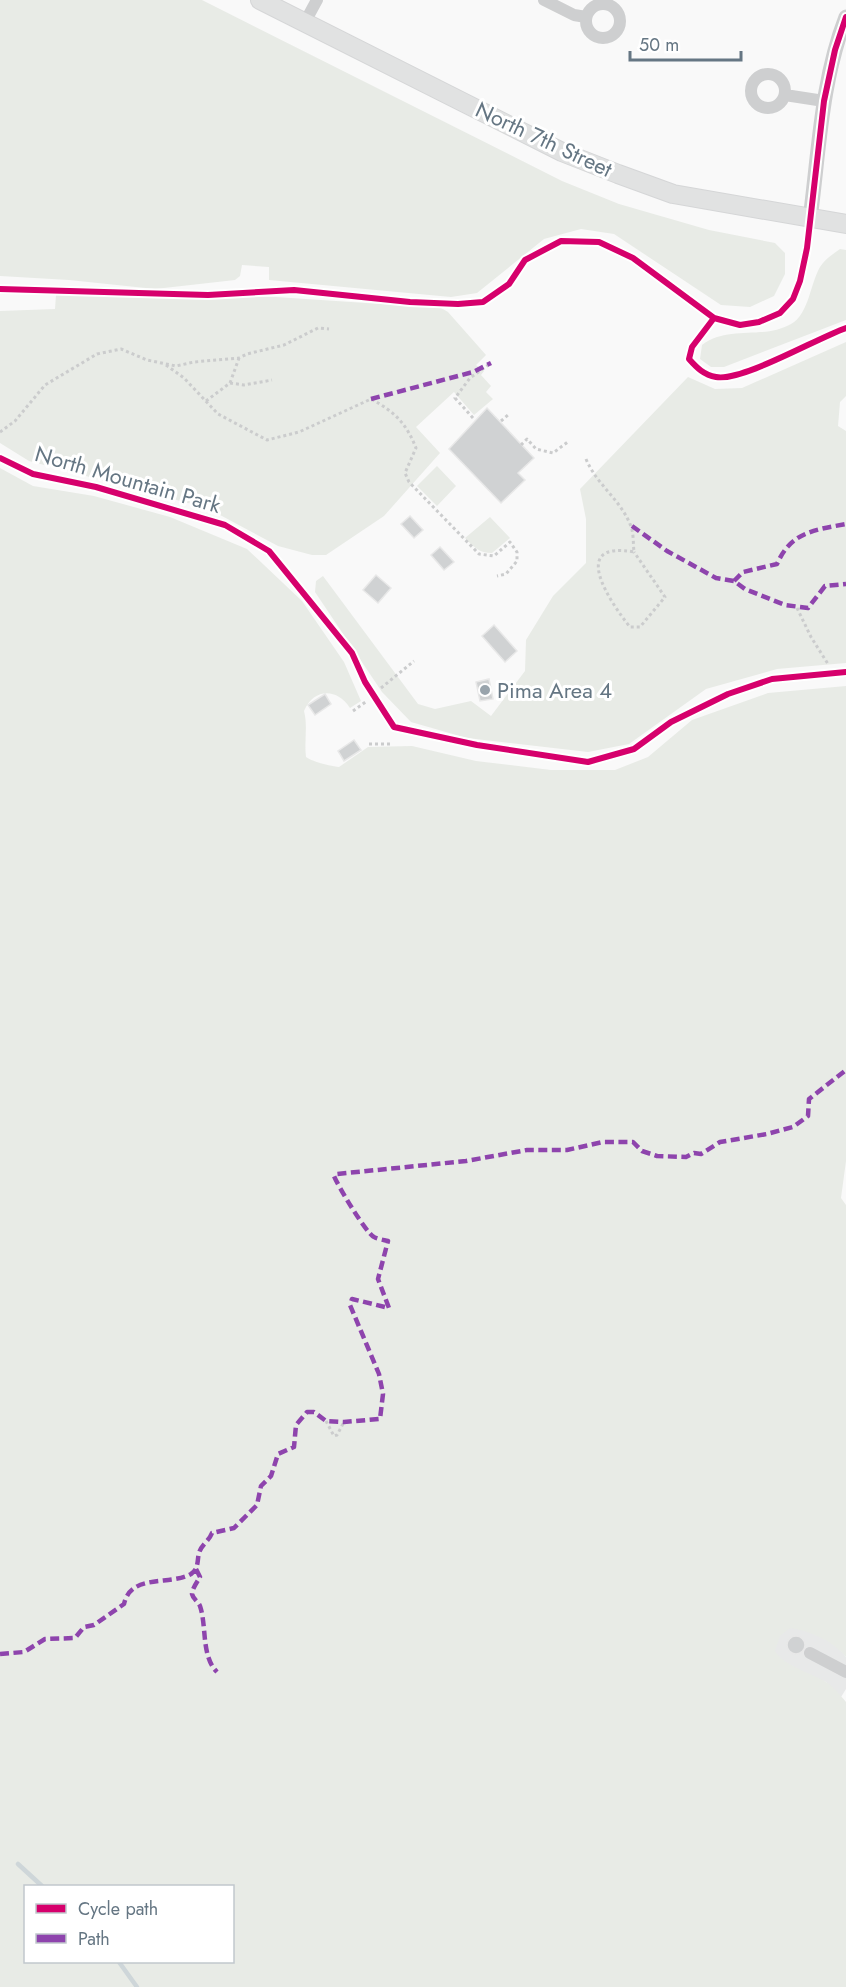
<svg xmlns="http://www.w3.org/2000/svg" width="846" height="1987" viewBox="0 0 846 1987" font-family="Jost,sans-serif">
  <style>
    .built { fill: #e8e9e9 }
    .green { fill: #e8ebe6; fill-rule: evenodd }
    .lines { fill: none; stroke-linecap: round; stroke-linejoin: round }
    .stream { stroke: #ced6d9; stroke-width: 4.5 }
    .building { fill: #d0d2d3; stroke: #e8e8e8; stroke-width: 1.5 }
    .primary-casing { stroke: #d5d6d7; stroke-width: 20 }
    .path { stroke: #cbcccd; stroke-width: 3; stroke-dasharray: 3 3; stroke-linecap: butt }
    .service { stroke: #cecfd0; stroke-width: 6 }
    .minor { stroke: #cecfd0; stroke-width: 12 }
    .tertiary { stroke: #cecfd0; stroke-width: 15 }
    .primary { stroke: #e1e2e2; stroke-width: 18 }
    .quiet { stroke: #8e44ad; stroke-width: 4.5; stroke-dasharray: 9 4.5; stroke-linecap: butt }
    .cycleway-casing { stroke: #fff; stroke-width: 10 }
    .cycleway { stroke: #d6006c; stroke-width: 6 }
    .poi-dot { fill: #99a4ac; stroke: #fff; stroke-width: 2 }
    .labels { text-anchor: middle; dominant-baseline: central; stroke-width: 6; stroke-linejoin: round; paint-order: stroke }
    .street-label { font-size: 22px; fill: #657683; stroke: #fff }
    .poi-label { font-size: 22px; fill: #657683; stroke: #fff; text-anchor: start }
  </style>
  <rect width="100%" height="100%" fill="#f9f9f9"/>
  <!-- built -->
  <path class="built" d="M 791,1617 L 837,1646 L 846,1657 L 846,1689 L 841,1697 L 826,1682 L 791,1673 L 768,1652 Z"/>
  <!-- green -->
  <path class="green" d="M 0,0 L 202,0 L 562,181 L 619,204 L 709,230 L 775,243 L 785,253 L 785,274 L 774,296 L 750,307 L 721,305 L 614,234 L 581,229 L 544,239 L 477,293 L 451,297 L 269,280 L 269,267 L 242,265 L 240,276 L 235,280 L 155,289 L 69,280 L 0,276 Z
    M 840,249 L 846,250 L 846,320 L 724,367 L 711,367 L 700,359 L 702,345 C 728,325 763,340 791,324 C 809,314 810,284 820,267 C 825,259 832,255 840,249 Z
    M 56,295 L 276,297 L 441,308 L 448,312 L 486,355 L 476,365 L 484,371 L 481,375 L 491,386 L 486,392 L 493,399 L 474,415 L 454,392 L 416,427 L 440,453 L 384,516 L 326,555 L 312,555 L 278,546 L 207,508 L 29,461 L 0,443 L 0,311 L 55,309 Z
    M 846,342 L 846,396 L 840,402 L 838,426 L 846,431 L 846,663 L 777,669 L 706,689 L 629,744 L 588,752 L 467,738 L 411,722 L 382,692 L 315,592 L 316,581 L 323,576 L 418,704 L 435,709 L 471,701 L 491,716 L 525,671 L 526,640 L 553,596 L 586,563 L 586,519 L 580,489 L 688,377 L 715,389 L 742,388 Z
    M 437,466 L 456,486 L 437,506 L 417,486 Z
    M 0,468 L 33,486 L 94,496 L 170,517 L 247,549 L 302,601 L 344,662 L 361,701 L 350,708 C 337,688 314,688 304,711 C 308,726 304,741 306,757 C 313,762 330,766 339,767 L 368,747 L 412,746 L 476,761 L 551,770 L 615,770 L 648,757 L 692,720 L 768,693 L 846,686 L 846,1161 L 841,1198 L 846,1205 L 846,1657 C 833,1641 811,1631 790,1628 L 780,1636 L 775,1651 C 784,1666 811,1673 826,1682 C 833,1686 841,1696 846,1702 L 846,1987 L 0,1987 ZM 26,1886 L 232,1886 L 232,1962 L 26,1962 Z
    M 490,517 L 510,538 L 492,553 C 479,553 474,547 465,538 Z"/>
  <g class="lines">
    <!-- stream -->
    <path class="stream" d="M 18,1864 L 42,1886
      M 119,1962 L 137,1987"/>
  </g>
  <!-- building -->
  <path class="building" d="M 487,408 L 534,458 L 518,473 L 525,480 L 501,503 L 449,449 Z
    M 410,516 L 423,530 L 414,538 L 401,524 Z
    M 440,547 L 454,562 L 444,570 L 431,555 Z
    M 376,575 L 391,588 L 378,603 L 363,590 Z
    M 494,625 L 517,651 L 505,662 L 482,636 Z
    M 489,679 L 493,699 L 480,701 L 476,682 Z
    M 325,694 L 331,704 L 315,715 L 308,705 Z
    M 354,740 L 361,750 L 344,761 L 338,751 Z
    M787 1645a9 9 0 1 1 18 0a9 9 0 1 1-18 0Z"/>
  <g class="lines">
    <!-- primary casing -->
    <g class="primary-casing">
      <path id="primary" d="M 260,0 L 562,152 L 618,174 L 673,194 L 846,224"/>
    </g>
    <!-- path -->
    <path class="path" d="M 166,365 L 184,378 L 218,414 L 267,440 L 299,432 L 371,399 C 395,412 406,423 416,448 L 405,473 L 409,482 L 479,554 L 494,556 L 510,542 L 517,552 L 517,561 L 506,574 L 497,576
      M 230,383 L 244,385 L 272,380
      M 206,401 L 230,383 L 239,358
      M 473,418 L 455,398 L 470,378 L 491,363
      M 501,421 L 509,414
      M 0,432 L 15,421 L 45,385 L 97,354 L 121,349 L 147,360 L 176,366 L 194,362 L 239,358 L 247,354 L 284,345 L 318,328 L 329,329
      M 521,445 L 527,439 L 536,449 L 553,453 L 569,441
      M 586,459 C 597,485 619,498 630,524 C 634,532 633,544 634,552 C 568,540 610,602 630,627 L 640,627 L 665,597 L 634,552
      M 797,608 L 811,637 L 828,664
      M 381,688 L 414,661
      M 353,711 L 367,701
      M 369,744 L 393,744
      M 326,1421 L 334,1436 L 337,1435 L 344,1422"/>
    <!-- service -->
    <path class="service" d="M 0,289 L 208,295 L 294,290 L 410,302 L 458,304 L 483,302 L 509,284 L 525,260 L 561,241 L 599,242 L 633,258 L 714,318 L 740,325 L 759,322 L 780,313 L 793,299 L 800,281 L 810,219
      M 714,318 L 692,347 L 689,359 C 697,368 704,375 716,377 C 742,382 817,338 846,328
      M 0,458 L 33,474 L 96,487 L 225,525 L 269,551 L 352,653 L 365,682 L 394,727 L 477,745 L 588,762 L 634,749 L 671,722 L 728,694 L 772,679 L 846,672"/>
    <!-- minor -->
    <path class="minor" d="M 544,0 L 574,15 L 586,17
      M586 21a17 17 0 1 1 34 0a17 17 0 1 1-34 0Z
      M 305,22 L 317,0
      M751 91a17 17 0 1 1 34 0a17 17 0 1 1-34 0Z
      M 785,95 L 824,101
      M 810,1653 L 846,1672"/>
    <!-- tertiary -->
    <path class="tertiary" d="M 810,219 C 819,152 821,81 846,17"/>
    <!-- primary -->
    <use href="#primary" class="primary"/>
    <!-- quiet -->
    <path class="quiet" d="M 371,399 L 473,372 L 491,363
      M 632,526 L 667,551 L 716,578 L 734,581 L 745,589 L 785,605 L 808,608 L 825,586 L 846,584
      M 734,581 L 743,572 L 777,564 C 791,532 814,530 846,524
      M 196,1569 L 200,1577 C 197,1582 192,1589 192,1594 C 193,1599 198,1601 200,1606 C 207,1627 201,1656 217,1672
      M 0,1654 L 24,1652 L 45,1639 L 75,1638 L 84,1627 L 94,1625 L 124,1604 C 131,1573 170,1586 191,1574 C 199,1569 197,1560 199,1553 C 201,1545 209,1541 212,1533 L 234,1528 L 257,1505 L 261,1486 L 271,1476 L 278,1454 L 294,1447 L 296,1425 L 307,1412 L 314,1412 L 326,1421 L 344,1422 L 380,1419 L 383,1394 L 379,1374 L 350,1305 L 352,1299 L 389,1308 L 378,1279 L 388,1241 C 384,1240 377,1239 374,1237 C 366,1233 338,1186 334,1176 L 337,1174 L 466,1161 L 527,1150 L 567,1150 L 603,1142 L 633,1142 L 642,1151 L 657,1156 L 686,1157 L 694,1153 L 701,1154 L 720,1142 L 767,1134 L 793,1127 L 808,1116 L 809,1099 L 846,1070"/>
    <!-- cycleway casing -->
    <g class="cycleway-casing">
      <path id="cycleway" d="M 0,289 L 208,295 L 294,290 L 410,302 L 458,304 L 483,302 L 509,284 L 525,260 L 561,241 L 599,242 L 633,258 L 714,318 L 740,325 L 759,322 L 780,313 L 793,299 L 800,281 L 807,248 L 824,101 L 835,50 L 846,17
        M 714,318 L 692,347 L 689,359 C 697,368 704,375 716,377 C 742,382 817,338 846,328
        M 0,458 L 33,474 L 96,487 L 225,525 L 269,551 L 352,653 L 365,682 L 394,727 L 477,745 L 588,762 L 634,749 L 671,722 L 728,694 L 772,679 L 846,672"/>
    </g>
    <!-- cycleway -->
    <use href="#cycleway" class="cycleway"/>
  </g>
  <!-- markers -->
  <circle class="poi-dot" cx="485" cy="690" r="6"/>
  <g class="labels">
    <!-- street labels -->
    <g class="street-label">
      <text transform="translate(544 139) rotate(25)">North 7th Street</text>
      <text transform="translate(128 479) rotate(16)">North Mountain Park</text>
    </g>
    <!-- poi labels -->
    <g class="poi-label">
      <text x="497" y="690">Pima Area 4</text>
    </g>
  </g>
  <!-- legend -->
  <rect x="24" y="1885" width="210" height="78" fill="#ffffff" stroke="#c1c8cd" stroke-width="1.5"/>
  <rect x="36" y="1904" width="30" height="9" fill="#d6006c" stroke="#c1c8cd" stroke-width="1.5"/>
  <text x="78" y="1915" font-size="18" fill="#657683">Cycle path</text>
  <rect x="36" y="1934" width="30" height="9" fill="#8e44ad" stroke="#c1c8cd" stroke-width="1.5"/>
  <text x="78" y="1945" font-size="18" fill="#657683">Path</text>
  <!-- scale -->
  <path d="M630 51v9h111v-9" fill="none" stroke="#657683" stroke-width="3"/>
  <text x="639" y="51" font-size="18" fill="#657683" stroke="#ffffff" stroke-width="4.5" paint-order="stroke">50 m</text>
</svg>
